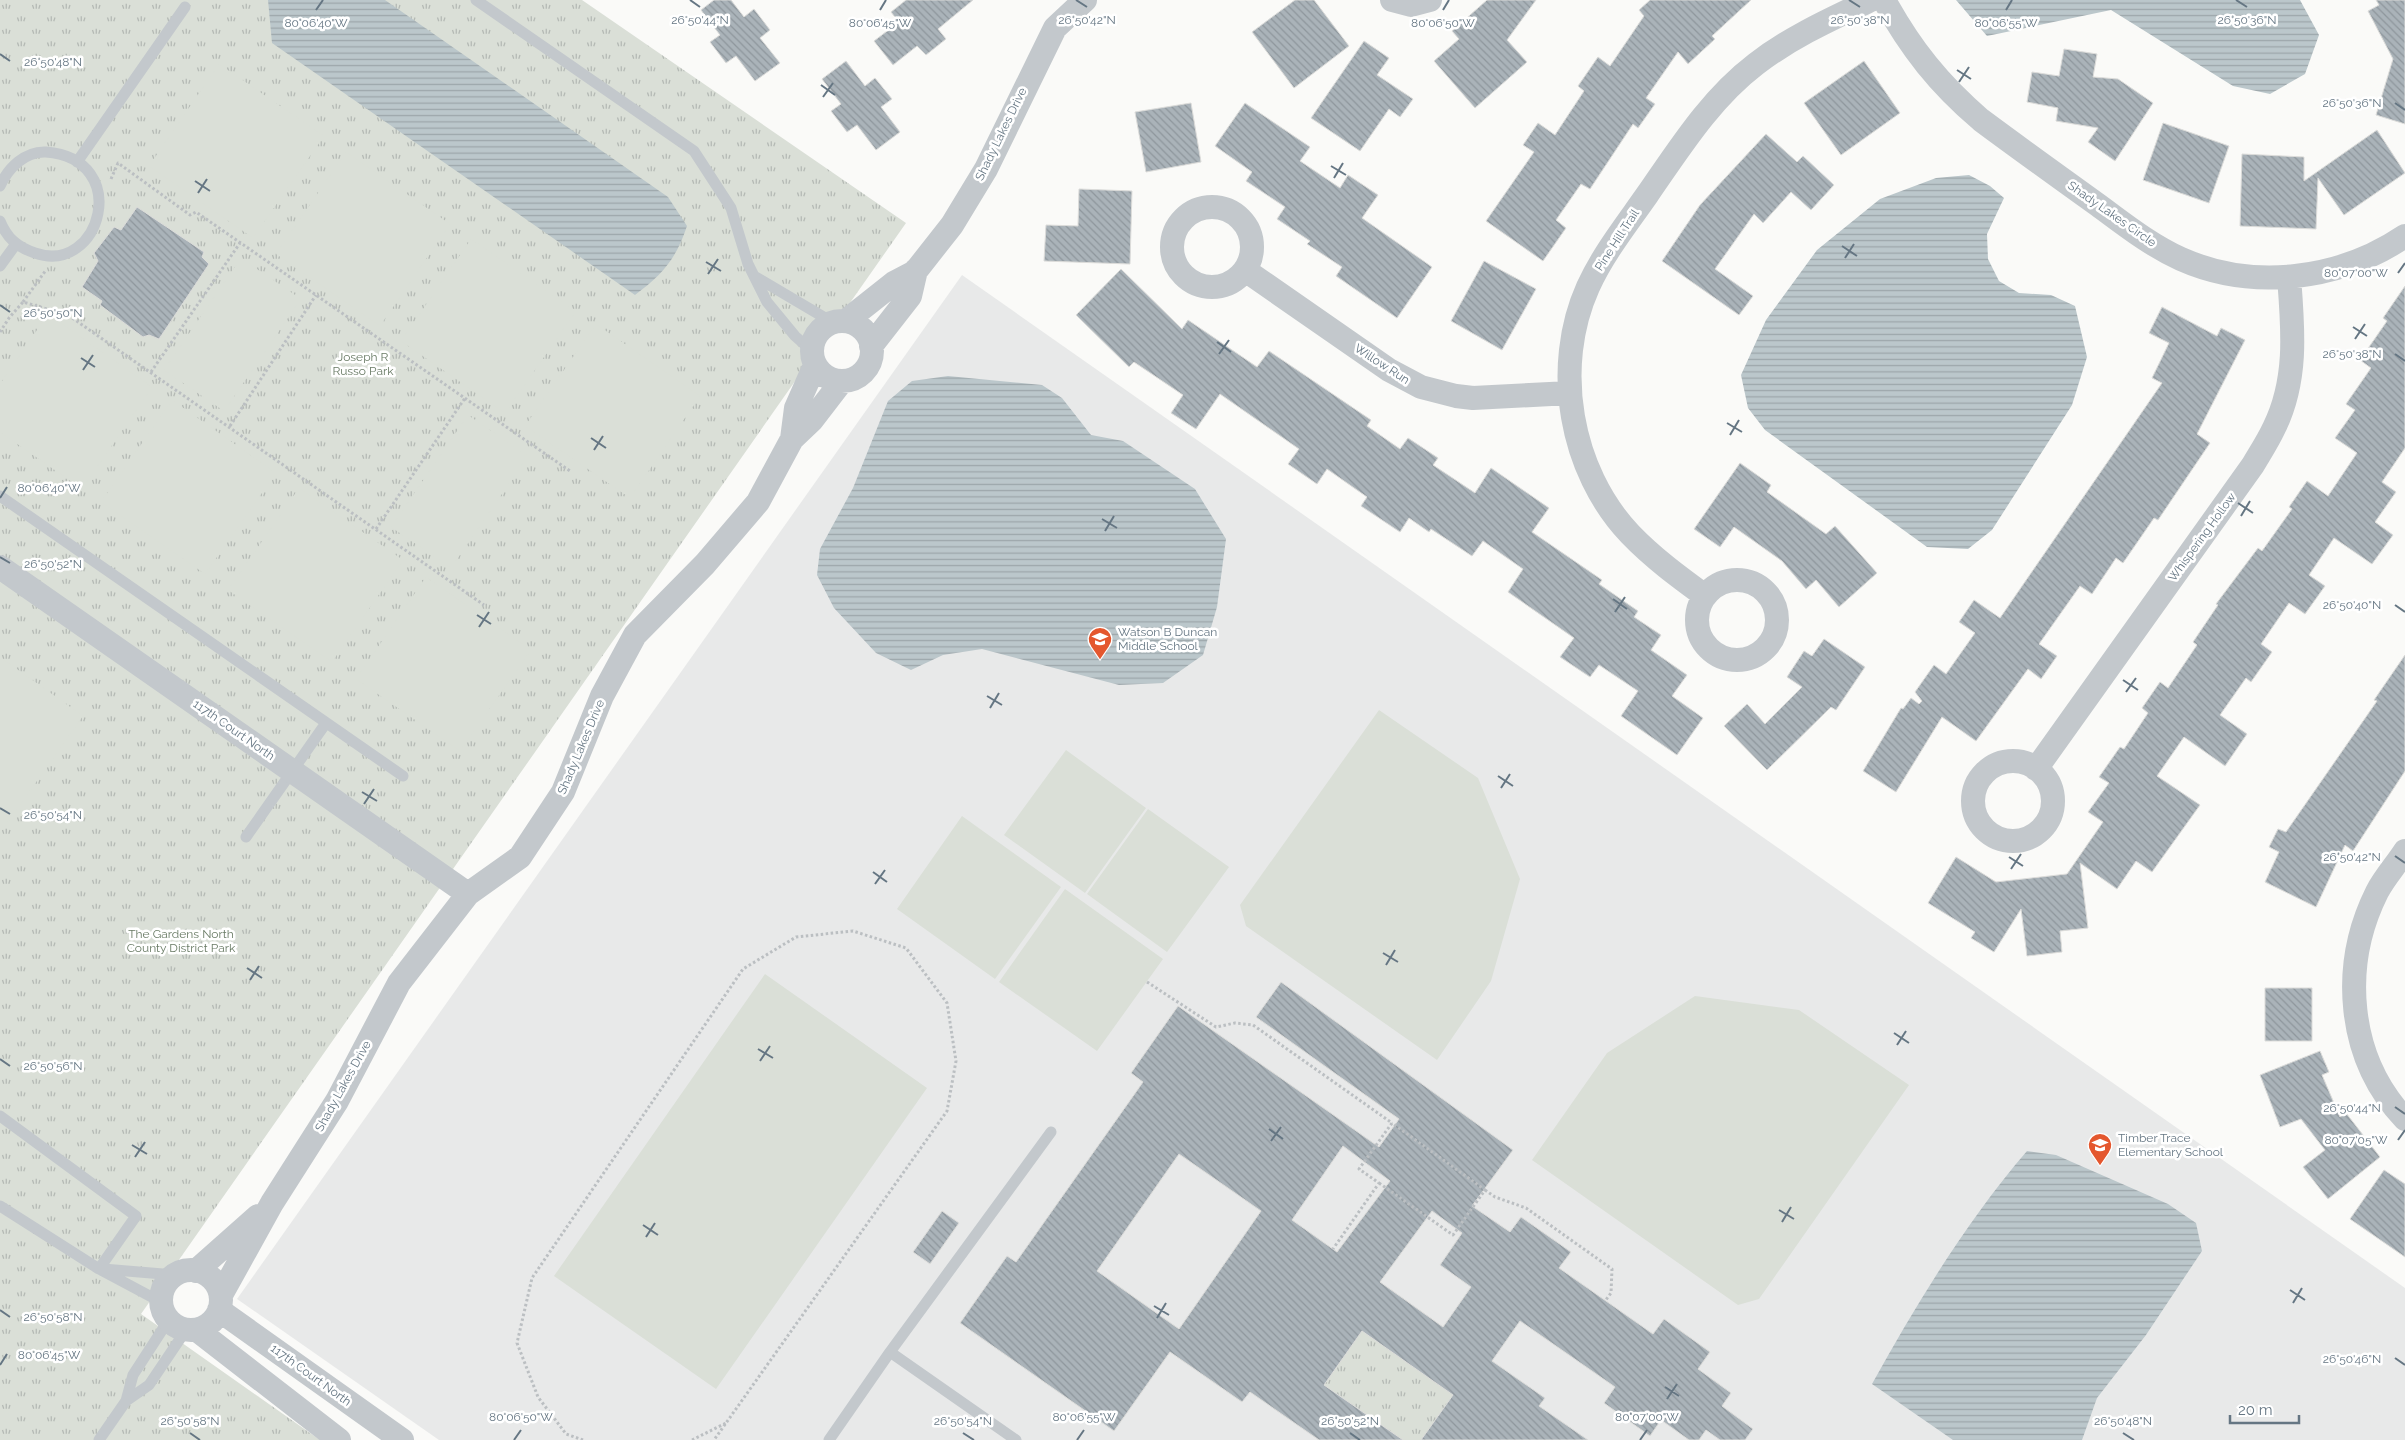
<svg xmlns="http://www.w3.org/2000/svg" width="2405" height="1440" viewBox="0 0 2405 1440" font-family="Raleway,sans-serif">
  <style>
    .built { fill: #e8e9e9 }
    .grass { fill: url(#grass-tufts) }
    .pitch { fill: #dadfd7 }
    .water { fill: url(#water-rules) }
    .building { fill: url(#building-back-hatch); stroke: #dcdcda; fill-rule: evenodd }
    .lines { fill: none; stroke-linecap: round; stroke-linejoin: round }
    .path { stroke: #bbbfc2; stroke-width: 3; stroke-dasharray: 2.5 2.5; stroke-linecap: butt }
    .service { stroke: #c3c8cc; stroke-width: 11 }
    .minor { stroke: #c3c8cc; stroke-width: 24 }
    .ticks { fill: none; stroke: #657683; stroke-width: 2 }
    .labels { text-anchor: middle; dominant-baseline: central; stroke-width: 5; stroke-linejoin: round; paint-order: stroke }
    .street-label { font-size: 12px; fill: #657683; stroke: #fff }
    .park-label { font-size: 12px; fill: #687a64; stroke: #fff }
    .poi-label { font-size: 12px; fill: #657683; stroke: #fff; text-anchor: start }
    .ticks-label { font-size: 12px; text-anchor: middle; fill: #657683; stroke: #fff; stroke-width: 5; stroke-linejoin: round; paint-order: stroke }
  </style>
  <defs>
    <pattern id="grass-tufts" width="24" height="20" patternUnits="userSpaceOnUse" patternTransform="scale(1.25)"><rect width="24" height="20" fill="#dadfd7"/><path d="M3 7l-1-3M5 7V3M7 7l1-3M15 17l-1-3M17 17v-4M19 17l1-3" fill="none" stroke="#b4b9b4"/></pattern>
    <pattern id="water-rules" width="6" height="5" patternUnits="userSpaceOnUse" patternTransform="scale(1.25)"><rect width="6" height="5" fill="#bbc7cb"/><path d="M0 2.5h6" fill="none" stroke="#9ca6aa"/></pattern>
    <pattern id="building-back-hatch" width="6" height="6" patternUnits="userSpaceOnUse" patternTransform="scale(1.25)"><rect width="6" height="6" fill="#aab3b9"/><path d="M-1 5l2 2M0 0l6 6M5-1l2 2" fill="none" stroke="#8e969c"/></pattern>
  </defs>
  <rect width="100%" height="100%" fill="#fafaf8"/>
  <!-- built -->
  <path class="built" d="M 962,275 L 2405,1288 L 2405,1440 L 439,1440 L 237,1299 Z"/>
  <!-- grass -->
  <path class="grass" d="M 0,0 L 582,0 L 906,223 L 141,1314 L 320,1440 L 0,1440 Z
    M 1362,1331 L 1482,1415 L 1472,1430 L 1442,1410 L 1429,1429 L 1443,1440 L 1403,1440 L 1324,1385 Z"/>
  <!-- pitch -->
  <path class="pitch" d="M 219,64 L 324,136 L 253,238 L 149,166 Z
    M 346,152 L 450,224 L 380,326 L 276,254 Z
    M 471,239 L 576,311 L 505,413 L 401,341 Z
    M 241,258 L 301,299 L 224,411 L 164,370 Z
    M 48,314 L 152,387 L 82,489 L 0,432 L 0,384 Z
    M 596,324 L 700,396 L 630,498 L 525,426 Z
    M 172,400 L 276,473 L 205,574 L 101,502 Z
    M 468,415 L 528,456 L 451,568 L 391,527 Z
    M 299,488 L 403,560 L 332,662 L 228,590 Z
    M 426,577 L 531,650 L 460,751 L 356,679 Z
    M 0,657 L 83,716 L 0,833 Z
    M 1379,710 L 1478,778 L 1520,879 L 1491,981 L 1437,1060 L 1246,926 L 1240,905 Z
    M 1066,750 L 1146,808 L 1085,893 L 1004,835 Z
    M 1148,809 L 1229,867 L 1167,952 L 1087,894 Z
    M 962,816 L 1061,887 L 995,979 L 897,909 Z
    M 1065,889 L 1163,959 L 1097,1051 L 999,982 Z
    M 765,974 L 927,1088 L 716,1389 L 554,1276 Z
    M 1695,996 L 1799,1010 L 1909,1085 L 1759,1299 L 1738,1305 L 1532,1160 L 1607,1053 Z"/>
  <!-- water -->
  <path class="water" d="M 268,0 L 385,0 L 668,197 L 687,226 C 676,259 663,274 635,295 L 272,43 Z
    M 1956,0 L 2300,0 L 2319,35 L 2305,74 L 2270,94 L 2233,86 L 2111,10 L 1987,36 Z
    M 1969,175 L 1990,186 L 2004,198 L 1987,234 L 1988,259 L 1999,281 L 2019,293 L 2051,295 L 2075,306 L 2087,357 L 2072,405 L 1992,530 L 1968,549 L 1927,547 L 1765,430 L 1748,408 L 1741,375 L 1766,320 L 1817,250 L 1880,199 L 1936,178 Z
    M 948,376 L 1042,385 L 1062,398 L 1091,435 L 1123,441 L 1195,489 L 1226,539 L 1217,607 L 1203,655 L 1163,683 L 1119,685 L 982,649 L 943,655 L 911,670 L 876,653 L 834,608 L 817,575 L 820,549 L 853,488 L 888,401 L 912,381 Z
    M 2027,1151 L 2056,1155 L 2168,1204 L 2196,1223 L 2202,1251 L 2146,1335 L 2097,1398 L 2082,1440 L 1953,1440 L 1872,1384 C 1917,1303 1966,1222 2027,1151 Z"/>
  <!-- building -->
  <path class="building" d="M 714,0 L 731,0 L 744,17 L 754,9 L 770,30 L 760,38 L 780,63 L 755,81 L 736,56 L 726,63 L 710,42 L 720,35 L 701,10 Z
    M 906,0 L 973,0 L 938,29 L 946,39 L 926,55 L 917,46 L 893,65 L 874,41 L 899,22 L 891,12 Z
    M 1295,0 L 1314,0 L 1349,46 L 1294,88 L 1252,32 Z
    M 1487,0 L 1536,0 L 1507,40 L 1527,62 L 1475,108 L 1434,61 L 1459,39 L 1452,31 Z
    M 1650,0 L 1751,0 L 1712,36 L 1715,39 L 1688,64 L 1678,52 L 1646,98 L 1655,104 L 1638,128 L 1633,124 L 1590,189 L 1581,184 L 1556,220 L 1566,228 L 1543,261 L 1486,221 L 1534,152 L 1523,145 L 1538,123 L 1555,135 L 1584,91 L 1578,86 L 1598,57 L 1610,66 L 1644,16 L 1639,10 Z
    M 2376,0 L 2405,0 L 2405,124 L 2376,115 L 2393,59 L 2368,11 L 2379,5 Z
    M 1364,41 L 1389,58 L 1377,75 L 1413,99 L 1400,117 L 1389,109 L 1360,151 L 1311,118 Z
    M 2064,49 L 2097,54 L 2093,77 L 2118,79 L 2153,103 L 2115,161 L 2088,142 L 2098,128 L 2056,121 L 2058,108 L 2027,102 L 2032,72 L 2059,76 Z
    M 846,61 L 865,86 L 875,78 L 892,99 L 881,107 L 900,132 L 876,150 L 857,125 L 847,132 L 831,111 L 841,104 L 822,79 Z
    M 1864,61 L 1900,113 L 1841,155 L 1804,103 Z
    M 1191,103 L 1201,162 L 1146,172 L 1135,112 Z
    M 1245,103 L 1310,147 L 1300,161 L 1340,188 L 1348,175 L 1378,195 L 1362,218 L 1432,267 L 1397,318 L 1336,276 L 1342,267 L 1307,244 L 1310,241 L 1277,219 L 1285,207 L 1246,181 L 1252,172 L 1215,146 Z
    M 2163,123 L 2229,146 L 2209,203 L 2143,180 Z
    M 2377,130 L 2405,173 L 2344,215 L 2318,178 L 2316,229 L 2240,226 L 2242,154 L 2304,157 L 2304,181 Z
    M 1766,134 L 1797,162 L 1803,156 L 1834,185 L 1811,210 L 1791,192 L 1763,223 L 1754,214 L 1715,269 L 1753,296 L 1739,315 L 1662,261 L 1700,205 Z
    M 1079,189 L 1132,191 L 1130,264 L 1044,261 L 1046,225 L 1078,226 Z
    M 137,207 L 204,252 L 202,257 L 209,264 L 159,339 L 149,335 L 143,337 L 100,305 L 102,301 L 82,287 L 98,261 L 94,253 L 114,227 L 121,230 Z
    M 1484,261 L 1536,289 L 1502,350 L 1451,321 Z
    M 1121,269 L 1182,329 L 1188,320 L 1257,367 L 1269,351 L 1371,420 L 1367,426 L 1400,449 L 1408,438 L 1438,458 L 1433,465 L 1475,493 L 1491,468 L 1549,508 L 1532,532 L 1602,580 L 1599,584 L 1638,611 L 1634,617 L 1661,635 L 1651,650 L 1687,675 L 1672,696 L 1703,718 L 1677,755 L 1621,716 L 1638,691 L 1599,665 L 1590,677 L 1560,657 L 1574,638 L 1508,592 L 1523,569 L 1483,541 L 1472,556 L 1431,529 L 1429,532 L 1409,518 L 1400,532 L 1361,506 L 1367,497 L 1327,469 L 1317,484 L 1288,464 L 1299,449 L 1220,394 L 1196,429 L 1171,413 L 1183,395 L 1134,362 L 1129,367 L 1076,315 Z
    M 2405,286 L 2405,448 L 2382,482 L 2396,492 L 2375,522 L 2393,535 L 2372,564 L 2334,538 L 2309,575 L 2325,586 L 2305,614 L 2289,603 L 2261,644 L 2272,652 L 2251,682 L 2246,678 L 2220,715 L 2247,734 L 2225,766 L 2184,737 L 2157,776 L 2200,805 L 2152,872 L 2136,861 L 2117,889 L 2080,863 L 2088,928 L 2060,931 L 2062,952 L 2027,956 L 2021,909 L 1994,952 L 1971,938 L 1975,932 L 1928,903 L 1956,857 L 1996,882 L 2067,874 L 2103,822 L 2088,812 L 2109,783 L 2099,777 L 2120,747 L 2124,749 L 2148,713 L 2142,708 L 2160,682 L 2168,688 L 2197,645 L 2193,642 L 2218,605 L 2216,604 L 2258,548 L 2262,551 L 2292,509 L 2289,507 L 2307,481 L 2328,496 L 2357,453 L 2335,438 L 2355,410 L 2346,404 L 2371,368 L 2360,360 L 2387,321 L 2383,318 Z
    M 2162,307 L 2217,336 L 2221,328 L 2245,340 L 2197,434 L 2210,443 L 2158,520 L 2154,518 L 2123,563 L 2116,558 L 2092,594 L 2080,586 L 2039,644 L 2057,656 L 2041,679 L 2028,669 L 1976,741 L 1942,717 L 1896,792 L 1863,771 L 1901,708 L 1903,709 L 1911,698 L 1919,704 L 1922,701 L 1915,692 L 1934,665 L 1946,674 L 1975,633 L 1959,622 L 1974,600 L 2000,618 L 2162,383 L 2152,378 L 2169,343 L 2149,333 Z
    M 1740,463 L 1771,485 L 1767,492 L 1826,534 L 1835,526 L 1877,573 L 1839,607 L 1816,580 L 1806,589 L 1782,561 L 1734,527 L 1720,547 L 1694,529 Z
    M 1824,639 L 1865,667 L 1836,710 L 1831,707 L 1767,770 L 1724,726 L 1747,704 L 1765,724 L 1802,687 L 1787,677 L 1804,651 L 1812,656 Z
    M 2405,655 L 2405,771 L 2353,851 L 2345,845 L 2316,907 L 2265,882 L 2279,852 L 2269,847 L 2278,829 L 2286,832 L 2377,701 L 2374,700 Z
    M 1281,982 L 1513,1150 L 1472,1206 L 1510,1232 L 1521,1217 L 1571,1252 L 1559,1268 L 1653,1334 L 1664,1319 L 1710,1352 L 1698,1369 L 1731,1393 L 1722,1406 L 1753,1429 L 1745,1440 L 1720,1440 L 1706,1430 L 1699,1440 L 1689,1440 L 1661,1420 L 1650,1436 L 1604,1403 L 1615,1387 L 1520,1321 L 1492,1361 L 1545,1398 L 1539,1406 L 1588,1440 L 1421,1440 L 1453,1395 L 1362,1331 L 1324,1385 L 1403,1440 L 1319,1440 L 1250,1392 L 1242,1402 L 1170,1352 L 1114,1431 L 960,1323 L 1007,1256 L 1016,1262 L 1143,1082 L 1131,1073 L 1178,1006 L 1379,1147 L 1399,1119 L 1256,1017 ZM 1343,1146 L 1390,1181 L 1337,1252 L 1292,1220 ZM 1179,1154 L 1261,1211 L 1179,1329 L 1097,1271 ZM 1432,1211 L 1462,1233 L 1440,1265 L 1471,1287 L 1443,1327 L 1380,1282 Z
    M 2265,988 L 2312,988 L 2312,1041 L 2265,1041 Z
    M 2320,1051 L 2329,1072 L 2322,1075 L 2340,1117 L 2346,1113 L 2380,1157 L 2328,1199 L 2303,1167 L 2325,1150 L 2301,1119 L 2280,1127 L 2260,1075 Z
    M 2384,1170 L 2405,1184 L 2405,1257 L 2350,1219 Z
    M 942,1211 L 959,1223 L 930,1264 L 913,1252 Z"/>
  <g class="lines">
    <!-- path -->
    <path class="path" d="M 111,179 L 118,163 L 190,215 L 196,212 L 570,471
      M 23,302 L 46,270
      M 0,332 L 9,318 L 23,302 L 68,315 L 484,605
      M 151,372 L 240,243
      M 230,426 L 316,295
      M 376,529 L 465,398
      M 1147,982 L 1216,1027 L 1235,1023 L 1253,1025 L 1392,1123 L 1359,1169 L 1379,1183 L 1333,1249
      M 1379,1183 L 1453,1235 L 1485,1190 L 1392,1123
      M 1485,1190 L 1495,1197 L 1526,1208 L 1612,1269 L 1611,1293 L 1605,1301
      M 583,1440 L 566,1434 L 538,1397 L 517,1343 L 532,1278 L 743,969 L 796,937 L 853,931 L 906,948 L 947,1003 L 956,1061 L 947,1111 L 714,1440
      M 692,1440 L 726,1423"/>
    <!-- service -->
    <path class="service" d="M 476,0 L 694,151 L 731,208 L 748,264 L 767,302 L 795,336 L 812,351
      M 77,162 L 185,7
      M 0,186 C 8,168 25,151 46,152 C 133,159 101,276 35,253 C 17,247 7,238 0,221
      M 0,266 L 16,244
      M 754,276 L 832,322
      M 0,496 L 403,776
      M 246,837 L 326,723
      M 0,1116 L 136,1216 L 99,1269
      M 0,1206 L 99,1269 L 161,1302
      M 103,1269 L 175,1275
      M 890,1352 L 1016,1440
      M 126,1401 L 149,1385 L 186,1330
      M 99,1440 L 126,1401 L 133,1375 L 168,1321
      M 829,1440 L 890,1352 L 1051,1132"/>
    <!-- minor -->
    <path class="minor" d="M 1392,0 L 1411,5 L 1430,0
      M 1884,0 C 1911,49 1939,84 1981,120 C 2020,149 2059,177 2098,205 C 2124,224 2150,245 2181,259 C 2253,291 2340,280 2405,236
      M1172 247a40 40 0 1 1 80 0a40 40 0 1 1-80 0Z
      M 1245,270 L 1389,370 L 1421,387 L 1456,396 L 1473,398 L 1570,393
      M 846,321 L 894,283 L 915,272 L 952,225 L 986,169 L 1055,28 L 1085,0
      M812 351a30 30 0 1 1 60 0a30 30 0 1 1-60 0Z
      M 871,346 L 910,296 L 916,270
      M 792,439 L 796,408 L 815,365
      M 0,567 L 468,894
      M1697 620a40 40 0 1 1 80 0a40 40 0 1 1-80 0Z
      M 1705,596 C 1679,577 1653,558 1630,534 C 1570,471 1552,367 1588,287 C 1603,254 1626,225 1647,195 C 1679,149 1710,99 1756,64 C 1791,37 1831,19 1871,0
      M1973 801a40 40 0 1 1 80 0a40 40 0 1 1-80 0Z
      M 2036,769 L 2253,465 C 2260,453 2268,441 2274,428 C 2298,380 2293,328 2289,277
      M 2405,851 C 2396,865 2384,878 2377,892 C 2340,966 2347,1058 2405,1119
      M161 1300a30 30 0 1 1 60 0a30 30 0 1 1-60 0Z
      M 196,1271 L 258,1216
      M 221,1295 L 272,1203 L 337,1101 L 399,983 L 468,894 L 520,857 L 563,792 L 602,696 L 635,635 L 705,564 L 758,502 L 792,439 L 812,420 L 842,381
      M 219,1310 L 402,1440
      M 197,1330 L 339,1440"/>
  </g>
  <!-- ticks -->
  <path class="ticks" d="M 690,0 L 700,7M 1076,0 L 1087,7M 1849,0 L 1860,7M 2236,0 L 2247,7M 316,10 L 323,0M 880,10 L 886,0M 1443,10 L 1449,0M 2006,10 L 2012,0M 0,54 L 10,61M 1957,70 L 1971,79M 1959,82 L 1969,67M 821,85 L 835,95M 823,97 L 833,83M 2395,103 L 2405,110M 1331,166 L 1346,175M 1334,178 L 1343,163M 195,181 L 210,191M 198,193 L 207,179M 1842,246 L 1857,256M 1845,258 L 1854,244M 706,262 L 721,271M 2398,273 L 2405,263M 708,274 L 718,259M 0,305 L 10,312M 2353,327 L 2367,336M 2355,339 L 2365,324M 1217,342 L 1231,352M 1219,354 L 1229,340M 2395,354 L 2405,361M 81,358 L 95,367M 83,370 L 93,355M 1727,423 L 1742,432M 1730,435 L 1739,420M 591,438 L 606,448M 594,450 L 603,436M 0,498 L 7,487M 2238,503 L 2253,513M 2241,516 L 2250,501M 1102,519 L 1117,528M 1105,531 L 1114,516M 0,557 L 10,563M 1613,599 L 1627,609M 2395,605 L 2405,612M 1615,612 L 1625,597M 477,615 L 491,624M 479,627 L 489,612M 2123,680 L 2138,690M 2126,692 L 2136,678M 987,696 L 1002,705M 990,708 L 999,693M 1498,776 L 1513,786M 1501,788 L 1510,774M 362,792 L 377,801M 364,804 L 374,789M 0,808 L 10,814M 2395,856 L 2405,863M 2009,857 L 2023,866M 2011,869 L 2021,854M 873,872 L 887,882M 875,884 L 885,870M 1383,953 L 1398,962M 1386,965 L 1395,950M 247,968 L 262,978M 250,980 L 259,966M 1894,1033 L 1909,1043M 1897,1045 L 1906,1031M 758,1049 L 773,1058M 0,1059 L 10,1066M 760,1061 L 770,1046M 2395,1107 L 2405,1114M 1269,1129 L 1283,1139M 2398,1140 L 2405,1130M 1271,1141 L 1281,1127M 132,1145 L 147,1154M 135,1157 L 145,1142M 1779,1210 L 1794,1219M 1782,1222 L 1791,1207M 643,1225 L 658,1235M 646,1237 L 655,1223M 2290,1290 L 2305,1300M 2293,1303 L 2302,1288M 1154,1306 L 1169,1315M 0,1310 L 10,1317M 1157,1318 L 1166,1303M 2395,1358 L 2405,1365M 0,1365 L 7,1354M 1665,1387 L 1679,1396M 1667,1399 L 1677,1384M 190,1433 L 200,1440M 963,1433 L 974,1440M 1350,1433 L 1360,1440M 2123,1433 L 2134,1440M 514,1440 L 521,1430M 1077,1440 L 1084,1430M 1640,1440 L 1647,1430"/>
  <!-- icons -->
  <defs>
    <g id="school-pin" transform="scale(1.25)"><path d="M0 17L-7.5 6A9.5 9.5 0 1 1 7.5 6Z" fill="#e4572e" stroke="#fff"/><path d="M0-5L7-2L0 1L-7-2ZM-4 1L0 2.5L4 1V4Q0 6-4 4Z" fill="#fff"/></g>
  </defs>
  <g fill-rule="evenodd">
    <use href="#school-pin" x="1100" y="639"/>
    <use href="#school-pin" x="2100" y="1145"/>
  </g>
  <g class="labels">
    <!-- street labels -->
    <g class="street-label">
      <text transform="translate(1001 134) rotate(-64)">Shady Lakes Drive</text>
      <text transform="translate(2112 214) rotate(35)">Shady Lakes Circle</text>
      <text transform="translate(1617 240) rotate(-57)">Pine Hill Trail</text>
      <text transform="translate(1382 364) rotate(33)">Willow Run</text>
      <text transform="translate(2202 537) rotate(-54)">Whispering Hollow</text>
      <text transform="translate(234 730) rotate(35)">117th Court North</text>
      <text transform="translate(581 747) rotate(-67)">Shady Lakes Drive</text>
      <text transform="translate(343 1086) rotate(-61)">Shady Lakes Drive</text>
      <text transform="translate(311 1375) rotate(36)">117th Court North</text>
    </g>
    <!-- park labels -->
    <g class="park-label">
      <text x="363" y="357">Joseph R<tspan x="363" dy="14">Russo Park</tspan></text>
      <text x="181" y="934">The Gardens North<tspan x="181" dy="14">County District Park</tspan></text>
    </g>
    <!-- poi labels -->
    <g class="poi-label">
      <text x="1118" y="632">Watson B Duncan<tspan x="1118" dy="14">Middle School</tspan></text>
      <text x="2118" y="1138">Timber Trace<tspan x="2118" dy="14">Elementary School</tspan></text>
    </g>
  </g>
  <g class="ticks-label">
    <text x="700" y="24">26°50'44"N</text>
    <text x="1087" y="24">26°50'42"N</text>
    <text x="1860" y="24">26°50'38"N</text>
    <text x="2247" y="24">26°50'36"N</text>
    <text x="316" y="27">80°06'40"W</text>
    <text x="880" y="27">80°06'45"W</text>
    <text x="1443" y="27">80°06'50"W</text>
    <text x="2006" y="27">80°06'55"W</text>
    <text x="53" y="66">26°50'48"N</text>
    <text x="2352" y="107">26°50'36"N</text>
    <text x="2356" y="277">80°07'00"W</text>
    <text x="53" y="317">26°50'50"N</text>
    <text x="2352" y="358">26°50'38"N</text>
    <text x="49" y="492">80°06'40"W</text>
    <text x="53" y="568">26°50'52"N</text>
    <text x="2352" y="609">26°50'40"N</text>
    <text x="53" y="819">26°50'54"N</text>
    <text x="2352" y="861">26°50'42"N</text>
    <text x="53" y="1070">26°50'56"N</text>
    <text x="2352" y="1112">26°50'44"N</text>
    <text x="2356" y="1144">80°07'05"W</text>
    <text x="53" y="1321">26°50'58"N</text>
    <text x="49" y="1359">80°06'45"W</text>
    <text x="2352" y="1363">26°50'46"N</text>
    <text x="521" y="1421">80°06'50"W</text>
    <text x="1084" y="1421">80°06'55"W</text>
    <text x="1647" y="1421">80°07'00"W</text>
    <text x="190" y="1425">26°50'58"N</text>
    <text x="963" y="1425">26°50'54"N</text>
    <text x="1350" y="1425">26°50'52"N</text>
    <text x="2123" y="1425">26°50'48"N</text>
  </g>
  <!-- scale -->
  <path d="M2230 1415v8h69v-8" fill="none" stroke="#657683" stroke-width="2.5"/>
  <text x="2238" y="1415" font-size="15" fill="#657683" stroke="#ffffff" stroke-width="4" paint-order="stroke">20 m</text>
</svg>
